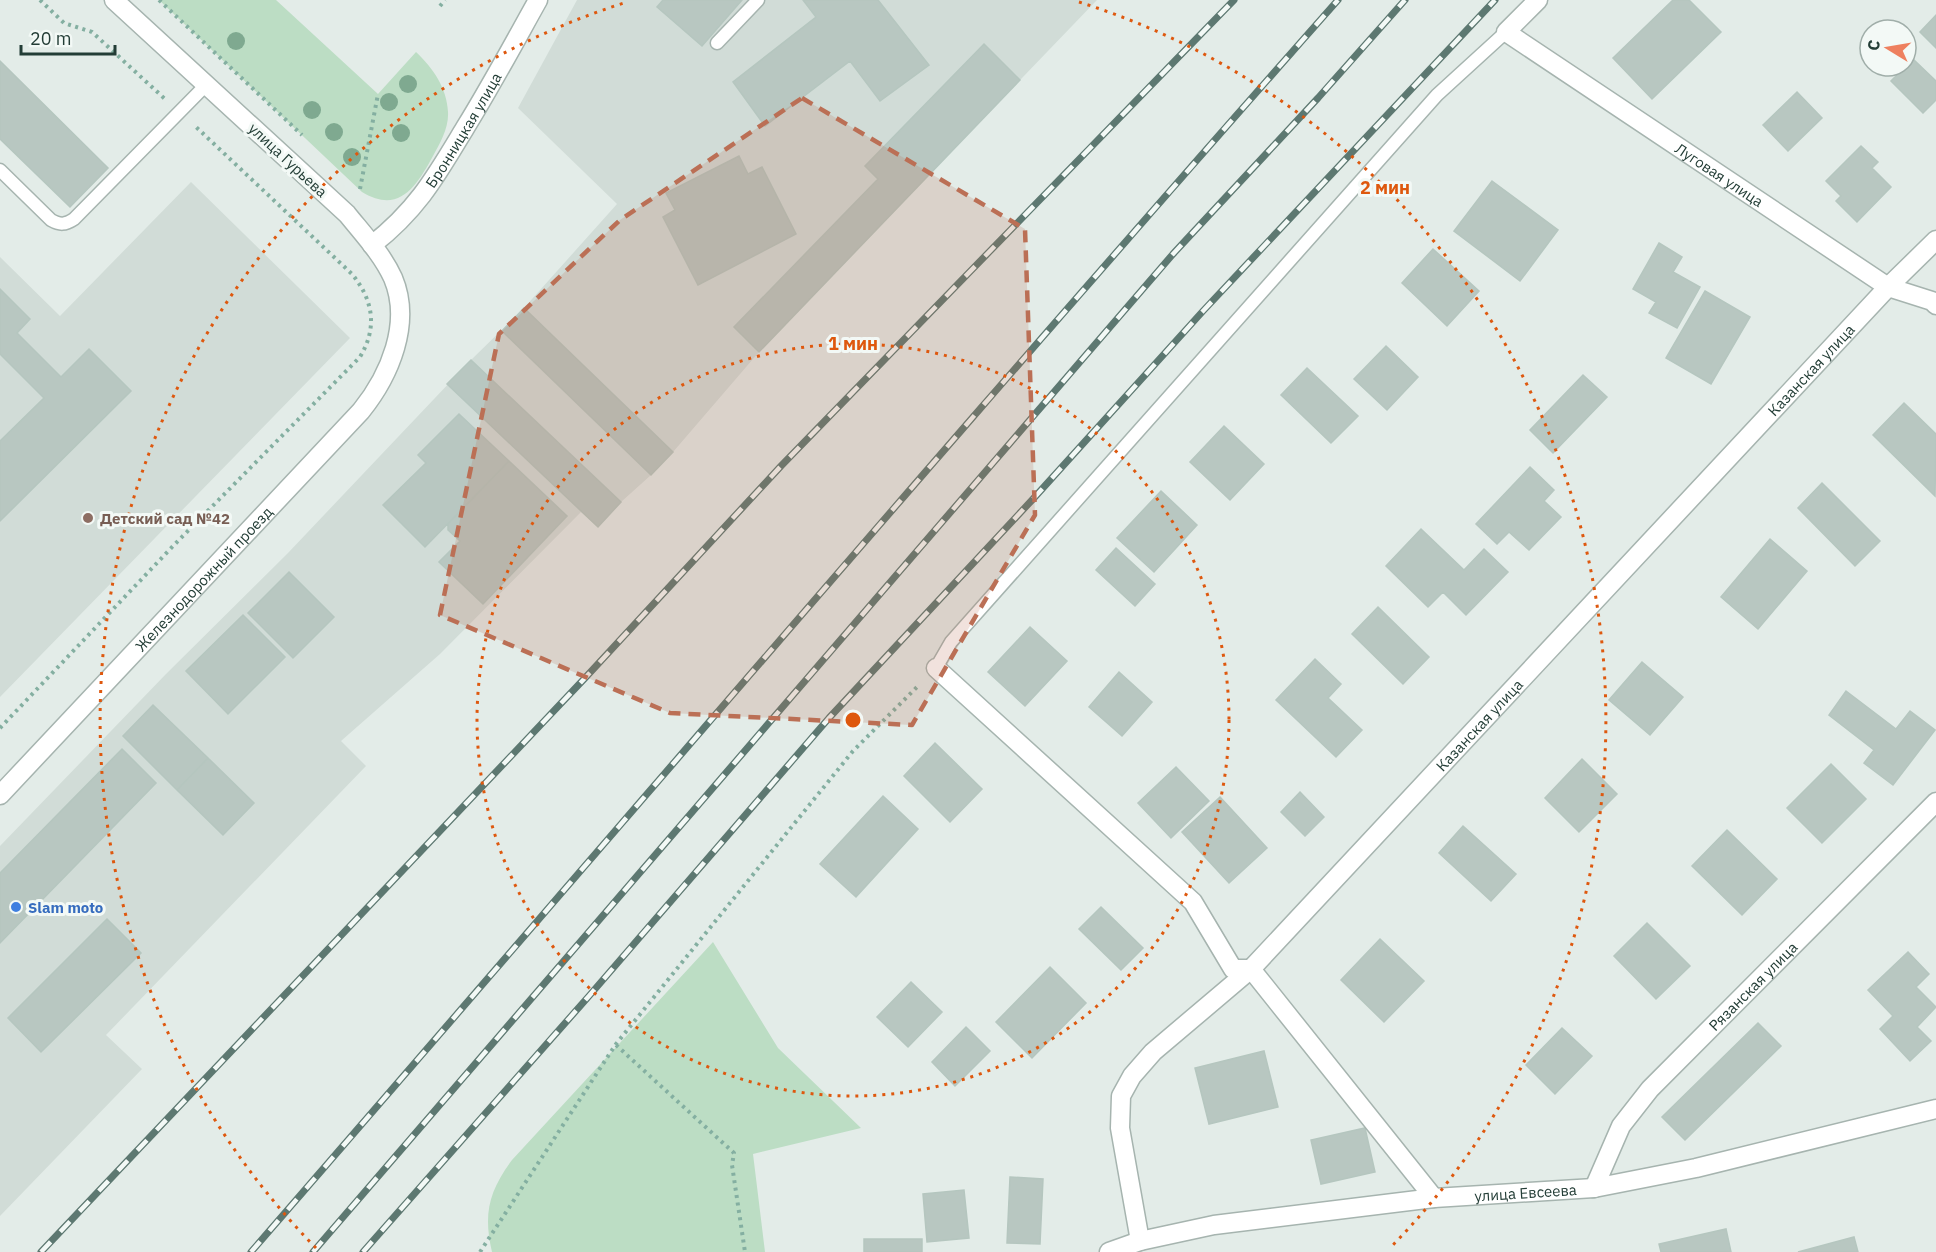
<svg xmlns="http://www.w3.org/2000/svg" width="1936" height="1252" viewBox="0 0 1936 1252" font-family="'IBM Plex Sans',sans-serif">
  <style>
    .built { fill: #d1dcd7 }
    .green { fill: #bcddc4 }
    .building { fill: #b8c7c1; stroke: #b5c6bf; stroke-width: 1.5 }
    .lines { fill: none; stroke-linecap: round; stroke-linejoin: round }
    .service-casing { stroke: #a6b4af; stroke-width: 15 }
    .minor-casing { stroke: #a6b4af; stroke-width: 21 }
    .tertiary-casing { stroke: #a6b4af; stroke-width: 21 }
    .path { stroke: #84afa1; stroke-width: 4; stroke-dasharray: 3 4.5; stroke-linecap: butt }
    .service { stroke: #fff; stroke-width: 12 }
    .minor { stroke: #fff; stroke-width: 18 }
    .tertiary { stroke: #fff; stroke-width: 18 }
    .rail-casing { stroke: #5d7871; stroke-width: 7 }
    .rail { stroke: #f3f9f6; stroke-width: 4.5; stroke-dasharray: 14; stroke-linecap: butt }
    .tree { fill: #7fa990 }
    .marked { fill: #bb6f55; fill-opacity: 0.2; stroke: #bb6f55; stroke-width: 4.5; stroke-dasharray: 12 8; stroke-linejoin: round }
    .ring { fill: none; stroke: #de580e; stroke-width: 3; stroke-dasharray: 3 6 }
    .education-dot { fill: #8d6e63; stroke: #f3f9f6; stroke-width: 2 }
    .shop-dot { fill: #3f7fe0; stroke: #f3f9f6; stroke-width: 2 }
    .labels { text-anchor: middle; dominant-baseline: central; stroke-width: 6; stroke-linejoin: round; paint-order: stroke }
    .street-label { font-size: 15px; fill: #233d36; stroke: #f3f9f6 }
    .education-label { font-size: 15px; font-weight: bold; fill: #785e54; stroke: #f3f9f6; text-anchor: start }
    .shop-label { font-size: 15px; font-weight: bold; fill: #366cbe; stroke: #f3f9f6; text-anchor: start }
    .centre { fill: #de580e; stroke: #f3f9f6; stroke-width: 3 }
    .ring-label { font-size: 18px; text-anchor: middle; font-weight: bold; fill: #de580e; stroke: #f3f9f6; stroke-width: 6; stroke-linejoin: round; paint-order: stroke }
  </style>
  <rect width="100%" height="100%" fill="#e3ece8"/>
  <!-- built -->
  <path class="built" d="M 577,0 L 1097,0 L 759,352 L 673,452 L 651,475 L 621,502 L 598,527 L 581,512 L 440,654 L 341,741 L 366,766 L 106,1035 L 142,1069 L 0,1216 L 0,846 L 166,674 L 288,553 L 471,360 L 524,308 L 617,204 L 518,108 Z
    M 191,182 L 350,338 L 0,697 L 0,257 L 60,316 Z"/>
  <!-- green -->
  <path class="green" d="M 159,0 L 276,0 L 378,94 L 416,52 C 433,68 447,88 448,112 C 449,128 440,143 433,156 C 417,185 400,215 362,192 Z
    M 713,942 L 778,1048 L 861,1128 L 753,1154 L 765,1252 L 492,1252 C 483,1214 489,1191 512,1160 Z"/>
  <!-- building -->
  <path class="building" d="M 663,0 L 742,0 L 702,46 L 657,7 Z
    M 803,0 L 878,0 L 929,65 L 880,101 L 850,61 L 765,126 L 733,82 L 816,17 Z
    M 1673,0 L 1689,0 L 1721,32 L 1652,99 L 1613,58 Z
    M 1936,15 L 1936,48 L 1920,32 Z
    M 984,44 L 1020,80 L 759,352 L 734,327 L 878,179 L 865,166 Z
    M 1913,59 L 1936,81 L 1936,100 L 1923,113 L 1891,81 Z
    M 0,61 L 108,168 L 70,207 L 0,139 Z
    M 1797,92 L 1822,118 L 1788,151 L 1763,125 Z
    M 1861,146 L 1878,162 L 1872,168 L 1891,187 L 1857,222 L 1836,201 L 1841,196 L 1826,181 Z
    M 739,156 L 748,174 L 762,167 L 796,234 L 698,285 L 663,217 L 675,210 L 666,193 Z
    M 1492,181 L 1558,230 L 1520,281 L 1454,231 Z
    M 1659,243 L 1682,257 L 1673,272 L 1700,287 L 1677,328 L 1649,313 L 1656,302 L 1633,289 Z
    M 1433,249 L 1479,291 L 1447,326 L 1402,283 Z
    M 0,289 L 30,319 L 17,333 L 61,377 L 89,349 L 131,391 L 0,521 L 0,441 L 44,398 L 0,354 Z
    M 1705,291 L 1750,317 L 1711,384 L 1666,358 Z
    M 524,308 L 673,452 L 651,475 L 502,331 Z
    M 1386,346 L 1418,377 L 1387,410 L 1354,379 Z
    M 471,360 L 621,502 L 598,527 L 447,384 Z
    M 1307,368 L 1358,416 L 1331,443 L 1281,395 Z
    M 1583,375 L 1607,397 L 1553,453 L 1530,430 Z
    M 1904,403 L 1936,434 L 1935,496 L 1873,435 Z
    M 459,414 L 509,461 L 425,547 L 383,505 L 426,463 L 418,455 Z
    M 1224,426 L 1264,464 L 1230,500 L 1190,462 Z
    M 509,461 L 567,516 L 483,604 L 439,562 L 460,541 L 448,530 L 448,524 Z
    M 1530,467 L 1554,490 L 1544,501 L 1561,517 L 1529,550 L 1509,532 L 1497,544 L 1476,524 Z
    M 1822,483 L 1880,541 L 1855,566 L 1798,508 Z
    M 1161,491 L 1197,525 L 1154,572 L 1117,538 Z
    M 1421,529 L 1464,570 L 1484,549 L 1508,572 L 1466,615 L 1443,592 L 1428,607 L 1386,566 Z
    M 1770,539 L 1807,571 L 1758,629 L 1721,597 Z
    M 1116,548 L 1155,584 L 1135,606 L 1096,570 Z
    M 289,572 L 334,617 L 293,658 L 248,613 Z
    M 1378,607 L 1429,657 L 1403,684 L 1352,634 Z
    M 243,615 L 285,657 L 228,714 L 186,671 Z
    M 1030,627 L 1067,661 L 1025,706 L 988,672 Z
    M 1315,659 L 1341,684 L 1328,698 L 1362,730 L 1336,757 L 1276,700 Z
    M 1642,662 L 1683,697 L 1650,735 L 1609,700 Z
    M 1119,672 L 1152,702 L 1122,736 L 1089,707 Z
    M 1846,691 L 1896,729 L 1910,711 L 1935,730 L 1893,785 L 1864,763 L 1874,750 L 1829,715 Z
    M 153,705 L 208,758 L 177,790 L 123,736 Z
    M 935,743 L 982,789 L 950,822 L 904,776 Z
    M 122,749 L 156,783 L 0,943 L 0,873 Z
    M 208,758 L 254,803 L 223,835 L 177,790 Z
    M 1582,759 L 1617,794 L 1579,832 L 1545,798 Z
    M 1831,764 L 1866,799 L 1822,843 L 1787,808 Z
    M 1176,767 L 1209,801 L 1171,838 L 1138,803 Z
    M 1300,792 L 1324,817 L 1305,836 L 1281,812 Z
    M 883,796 L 918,829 L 856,897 L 820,864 Z
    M 1220,797 L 1267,848 L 1229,883 L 1182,832 Z
    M 1463,826 L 1516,874 L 1491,901 L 1439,853 Z
    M 1727,830 L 1777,879 L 1742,915 L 1692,866 Z
    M 1101,907 L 1143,948 L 1121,970 L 1079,929 Z
    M 107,919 L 141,953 L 41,1052 L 8,1018 Z
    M 1647,923 L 1690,966 L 1656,999 L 1614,956 Z
    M 1380,939 L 1424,981 L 1384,1022 L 1341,980 Z
    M 1908,952 L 1929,974 L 1916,987 L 1936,1007 L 1917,1027 L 1931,1041 L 1910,1061 L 1880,1029 L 1893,1016 L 1868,990 Z
    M 1050,967 L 1086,1003 L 1032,1058 L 996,1022 Z
    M 911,982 L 942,1012 L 908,1047 L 877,1017 Z
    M 1758,1023 L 1781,1046 L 1685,1140 L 1662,1117 Z
    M 966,1027 L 990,1051 L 955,1086 L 932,1062 Z
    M 1562,1028 L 1592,1056 L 1555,1094 L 1526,1065 Z
    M 1264,1051 L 1278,1107 L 1209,1124 L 1195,1068 Z
    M 1365,1128 L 1375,1172 L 1321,1184 L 1311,1140 Z
    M 1010,1177 L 1043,1179 L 1040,1244 L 1007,1243 Z
    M 964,1190 L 969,1238 L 927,1242 L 923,1194 Z
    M 1726,1229 L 1731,1252 L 1661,1252 L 1659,1244 Z
    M 1854,1237 L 1858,1252 L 1798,1252 Z
    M 864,1239 L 922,1239 L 922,1252 L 864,1252 Z"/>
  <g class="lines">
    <!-- service casing -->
    <g class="service-casing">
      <path id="service" d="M 717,43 L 758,0
        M 0,170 L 51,220 C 60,225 65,225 74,219 L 206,85
        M 936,668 L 951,642 L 1437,95 L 1506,32"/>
    </g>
    <!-- minor casing -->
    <g class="minor-casing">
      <g id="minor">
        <path id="s1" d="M 1538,0 L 1506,32 L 1888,287 L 1932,301 L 1936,305"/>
        <path id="s2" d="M 372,245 C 418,209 436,176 465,128 C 491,86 514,43 538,0"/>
        <path d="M 936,668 L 1193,902 L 1233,969 L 1251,969 L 1434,1198"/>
        <path id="s3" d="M 1594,1188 L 1621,1126 L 1650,1089 L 1936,802"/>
        <path id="s4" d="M 1140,1241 L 1120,1128 L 1121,1096 L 1132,1076 L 1153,1052 L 1251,969 L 1888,287 L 1936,240"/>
        <path id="s5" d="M 1109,1252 L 1140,1241 L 1214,1225 L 1434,1198 L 1594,1188 L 1696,1168 L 1936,1109"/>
      </g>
    </g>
    <!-- tertiary casing -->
    <g class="tertiary-casing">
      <g id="tertiary">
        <path id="s6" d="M 0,795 L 361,411 C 390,375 412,323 393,278 C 382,254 363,234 347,214 L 114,0"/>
      </g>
    </g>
    <!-- path -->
    <path class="path" d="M 40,0 L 64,23 L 92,32 L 165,99
      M 159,0 L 302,135
      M 440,6 L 445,0
      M 360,189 L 378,94
      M 0,728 L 175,544 L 360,357 C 378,327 373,300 352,274 L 195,126
      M 616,1045 L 734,1153 L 732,1165 L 745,1252
      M 480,1252 L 616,1044 L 853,751 L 919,685"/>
    <!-- service -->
    <use href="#service" class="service"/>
    <!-- minor -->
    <use href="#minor" class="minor"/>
    <!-- tertiary -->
    <use href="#tertiary" class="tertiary"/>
    <!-- rail casing -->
    <g class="rail-casing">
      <path id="rail" d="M 41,1252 L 585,678 L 781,466 L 1234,0
        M 251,1252 C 613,835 972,414 1338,0
        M 313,1252 L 1173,254 L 1318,98 L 1405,0
        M 363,1252 L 589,996 L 829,718 L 1033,499 L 1203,311 L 1495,0"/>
    </g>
    <!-- rail -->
    <use href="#rail" class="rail"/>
  </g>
  <!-- trees -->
  <g class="tree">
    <circle cx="236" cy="41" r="9"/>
    <circle cx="408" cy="84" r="9"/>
    <circle cx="389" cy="102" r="9"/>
    <circle cx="312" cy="110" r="9"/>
    <circle cx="334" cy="132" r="9"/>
    <circle cx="401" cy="133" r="9"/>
    <circle cx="352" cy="157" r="9"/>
  </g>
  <!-- marked area -->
  <path class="marked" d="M 802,98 L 1025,229 L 1035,515 L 912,725 L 670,713 L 440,615 L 499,334 L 620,220 Z"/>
  <!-- distance rings -->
  <g class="ring">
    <circle cx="853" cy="720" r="376"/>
    <path d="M316 1248A753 753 0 0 1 627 2M1079 2A753 753 0 0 1 1390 1248"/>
  </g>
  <!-- markers -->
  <circle class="education-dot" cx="88" cy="518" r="6"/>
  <circle class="shop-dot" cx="16" cy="907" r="6"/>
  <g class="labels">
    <!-- street labels -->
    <g class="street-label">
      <text stroke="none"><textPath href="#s2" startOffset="148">Бронницкая улица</textPath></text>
      <text transform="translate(288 160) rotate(43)">улица Гурьева</text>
      <text stroke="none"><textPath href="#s1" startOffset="302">Луговая улица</textPath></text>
      <text stroke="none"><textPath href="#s4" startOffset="1150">Казанская улица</textPath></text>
      <text stroke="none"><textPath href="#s6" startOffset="297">Железнодорожный проезд</textPath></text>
      <text stroke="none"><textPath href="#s4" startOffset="664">Казанская улица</textPath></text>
      <text stroke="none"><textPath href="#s3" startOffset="260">Рязанская улица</textPath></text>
      <text stroke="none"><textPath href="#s5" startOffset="422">улица Евсеева</textPath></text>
    </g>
    <!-- education labels -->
    <g class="education-label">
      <text x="100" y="518">Детский сад №42</text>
    </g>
    <!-- shop labels -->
    <g class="shop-label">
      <text x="28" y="907">Slam moto</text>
    </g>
  </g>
  <circle cx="853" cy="720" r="9" class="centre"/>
  <g class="ring-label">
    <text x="1385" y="194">2 мин</text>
    <text x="853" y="350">1 мин</text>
  </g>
  <!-- north arrow -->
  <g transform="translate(1888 48) rotate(281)"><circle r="28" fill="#f3f9f6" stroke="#a0aea9" stroke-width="1.5"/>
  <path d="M0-4.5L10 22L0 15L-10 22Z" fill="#ee805f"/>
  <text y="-9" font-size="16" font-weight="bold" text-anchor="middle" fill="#233d36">С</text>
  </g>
  <!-- scale -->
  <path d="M21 45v9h94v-9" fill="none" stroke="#233d36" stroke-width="3"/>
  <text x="30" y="45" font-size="18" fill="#233d36" stroke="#f3f9f6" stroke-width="4.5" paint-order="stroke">20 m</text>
</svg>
